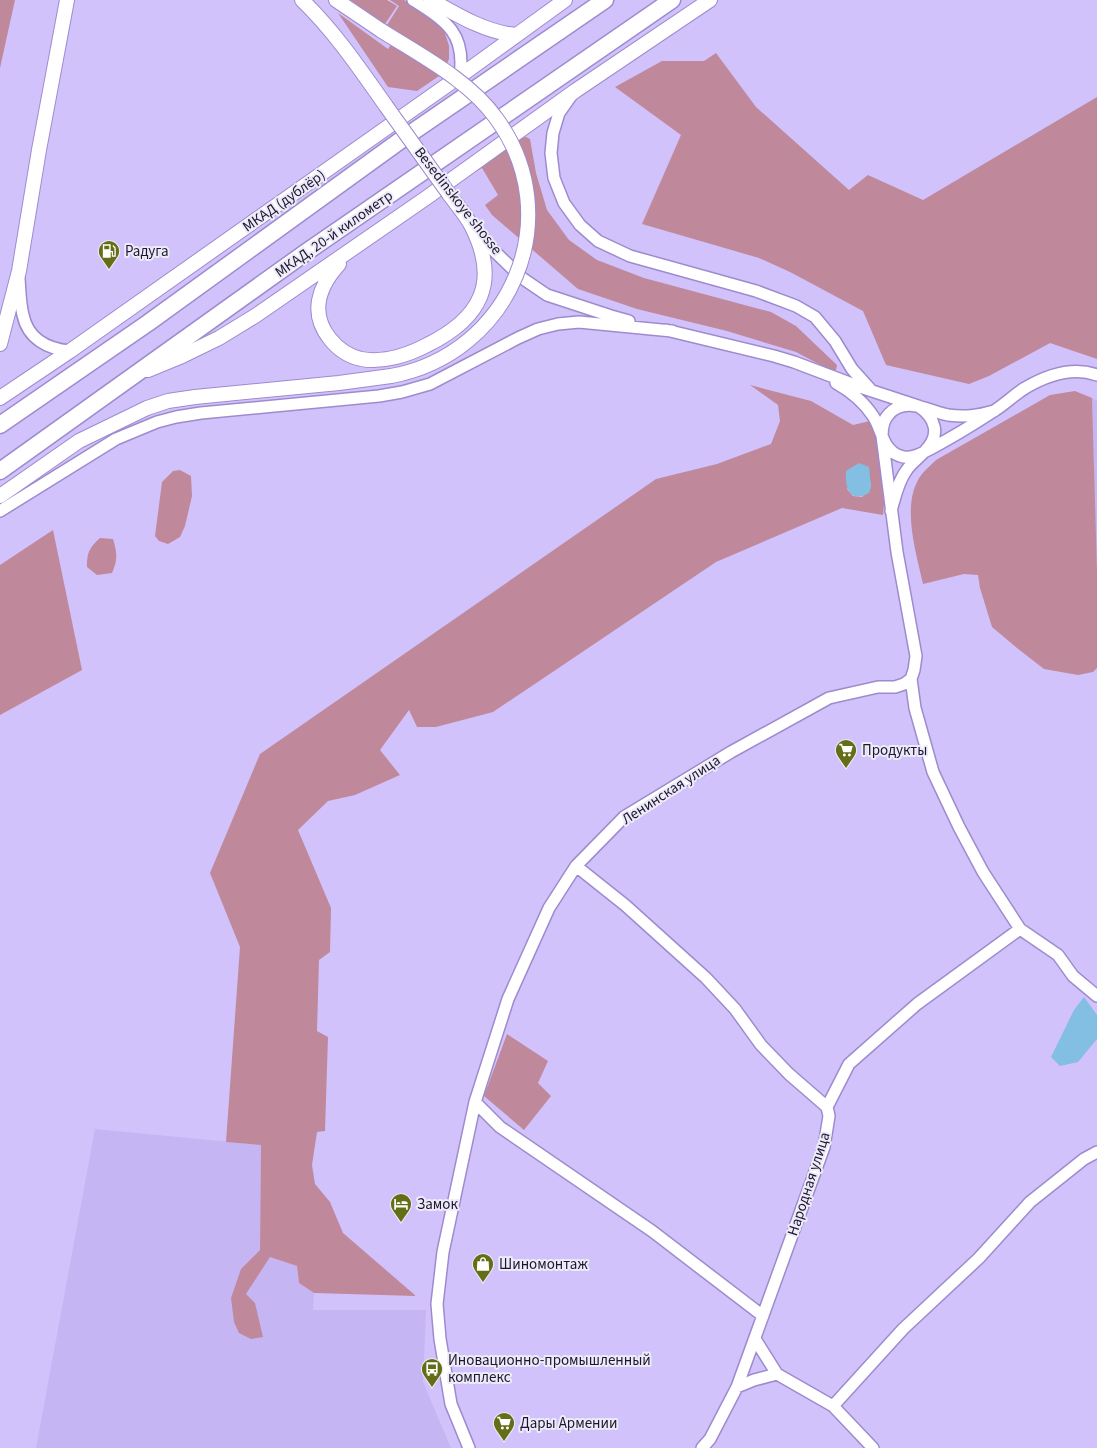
<svg xmlns="http://www.w3.org/2000/svg" width="1097" height="1448" viewBox="0 0 1097 1448" font-family="'Source Sans 3',sans-serif">
  <style>
    .built { fill: #c6b5f3 }
    .green { fill: #c0889b; fill-rule: evenodd }
    .water { fill: #83bee3 }
    .lines { fill: none; stroke-linecap: round; stroke-linejoin: round }
    .minor-casing { stroke: #9e8bce; stroke-width: 14 }
    .major-casing { stroke: #9e8bce; stroke-width: 16 }
    .highway-casing { stroke: #9e8bce; stroke-width: 19 }
    .minor { stroke: #fff; stroke-width: 11 }
    .major { stroke: #fff; stroke-width: 14 }
    .highway { stroke: #fff; stroke-width: 16 }
    .major-bridge-casing { stroke: #9e8bce; stroke-width: 16; stroke-linecap: butt }
    .major-bridge { stroke: #fff; stroke-width: 14 }
    .labels { text-anchor: middle; dominant-baseline: central; stroke-width: 4; stroke-linejoin: round; paint-order: stroke }
    .street-label { font-size: 15px; fill: #1e1630; stroke: #eeebf9 }
    .poi-label { font-size: 15px; fill: #1e1630; stroke: #eeebf9; text-anchor: start }
  </style>
  <rect width="100%" height="100%" fill="#d1c2fb"/>
  <!-- built -->
  <path class="built" d="M 1092,398 L 1097,401 L 1097,571 L 1096,568 Z
    M 95,1129 L 261,1145 L 260,1250 L 242,1269 L 246,1294 L 269,1256 L 297,1266 L 299,1283 L 314,1293 L 313,1310 L 426,1310 L 423,1382 L 451,1448 L 36,1448 Z"/>
  <!-- green -->
  <path class="green" d="M 0,0 L 15,0 L 0,68 Z
    M 350,0 L 387,0 L 397,6 L 385,24 Z
    M 390,0 L 404,0 L 431,18 L 444,30 L 449,46 L 449,59 L 442,74 L 417,91 L 388,87 L 338,13 L 388,49 L 399,33 L 387,25 L 399,6 Z
    M 716,53 L 756,107 L 849,190 L 868,175 L 923,200 L 1097,97 L 1097,359 L 1050,343 L 989,376 L 969,384 L 886,365 L 863,311 L 790,272 L 759,258 L 642,224 L 681,135 L 615,87 L 662,61 L 704,61 Z
    M 526,137 L 530,139 L 536,173 L 547,210 L 569,240 L 597,260 L 644,278 L 771,312 L 796,326 L 837,365 L 836,370 L 830,370 L 796,352 L 727,331 L 637,309 L 578,289 L 492,215 L 485,205 L 498,195 L 482,168 L 468,175 L 521,138 Z
    M 750,385 L 811,401 L 853,425 L 870,421 L 879,442 L 886,485 L 883,515 L 842,508 L 716,562 L 493,712 L 436,727 L 417,727 L 409,710 L 380,750 L 400,775 L 355,795 L 328,801 L 298,830 L 331,908 L 330,952 L 319,960 L 317,1031 L 328,1037 L 325,1131 L 317,1132 L 312,1165 L 315,1184 L 330,1202 L 343,1233 L 416,1296 L 314,1293 L 299,1283 L 297,1266 L 270,1257 L 246,1294 L 255,1303 L 263,1337 L 251,1339 L 239,1333 L 234,1322 L 231,1298 L 241,1269 L 260,1250 L 261,1145 L 226,1142 L 240,947 L 210,873 L 260,754 L 656,479 L 717,464 L 771,444 L 780,421 L 778,405 ZM 868,467 L 871,487 L 862,497 L 853,496 L 847,489 Z
    M 1075,391 L 1092,398 L 1097,571 L 1097,668 L 1093,672 L 1078,675 L 1044,669 L 1017,648 L 992,627 L 980,588 L 978,575 L 964,574 L 923,584 C 916,552 900,502 922,474 C 926,469 932,464 936,460 L 1050,395 Z
    M 180,470 L 191,476 L 192,496 L 185,526 L 180,537 L 168,544 L 159,541 L 155,536 L 162,482 L 173,471 Z
    M 53,530 L 82,670 L 0,715 L 0,565 Z
    M 100,538 L 113,539 C 117,552 118,560 112,573 L 97,575 L 87,567 C 87,553 89,548 100,538 Z
    M 507,1034 L 548,1061 L 538,1083 L 551,1096 L 524,1130 L 484,1096 Z"/>
  <!-- water -->
  <path class="water" d="M 859,463 L 869,467 L 871,487 L 869,493 C 849,504 845,487 846,471 Z
    M 1084,997 L 1097,1015 L 1097,1039 L 1078,1062 L 1060,1066 L 1051,1057 L 1074,1010 Z"/>
  <g class="lines">
    <!-- minor casing -->
    <g class="minor-casing">
      <path id="minor" d="M 413,0 C 446,21 466,33 460,76
        M 571,96 L 559,113 L 553,133 L 551,153 L 554,178 L 564,203 L 580,225 L 598,241 L 630,256 L 756,291 L 796,306 L 815,317 L 835,341 L 852,369 L 870,389
        M 475,229 L 490,247 L 522,278 L 547,295 L 611,316 L 629,321
        M 19,279 C 20,291 20,304 23,315 C 28,339 48,349 70,351
        M 666,330 L 774,356 L 794,362 L 860,387 L 918,406 C 936,418 941,435 925,451 C 919,458 911,463 906,471 C 898,482 895,497 891,511
        M 836,383 C 850,391 864,402 873,416 C 882,429 882,450 900,456 C 911,460 922,453 932,448 C 953,437 974,424 994,411 C 1005,404 1014,395 1025,388 C 1047,375 1072,366 1097,375
        M 0,511 L 116,439 L 157,422 L 176,417 L 201,413 L 379,396 L 402,392 L 430,384 L 518,338 L 538,329 L 558,324 L 579,322 L 672,331
        M 911,679 L 914,670 L 916,656 L 897,552 L 882,436 C 882,427 883,420 889,414 C 905,396 929,411 948,415 C 965,417 977,416 994,411
        M 911,679 L 915,708 L 933,772 L 959,827 L 983,872 L 1020,929 L 1058,955 L 1073,976 L 1097,996
        M 576,866 L 625,905 L 706,978 L 735,1009 L 761,1045 L 789,1074 L 827,1107
        M 475,1102 L 500,1127 L 652,1231 L 763,1316
        M 755,1339 L 777,1374 L 833,1406 L 873,1448
        M 737,1387 L 754,1380 L 777,1374
        M 833,1406 L 903,1329 L 979,1258 L 1030,1202 L 1084,1159 L 1097,1152
        M 469,1448 L 451,1404 L 440,1339 L 437,1304 L 443,1252 L 475,1102 L 508,999 L 549,908 L 576,866 L 624,817 L 731,752 L 829,698 L 878,687 L 895,687 L 904,684 L 911,679
        M 702,1448 L 710,1439 L 737,1387 L 824,1147 L 829,1116 L 827,1107 L 849,1064 L 917,1004 L 1020,929"/>
    </g>
    <!-- major casing -->
    <g class="major-casing">
      <path id="major" d="M 302,0 C 335,32 360,69 386,106
        M 336,0 L 382,31
        M 431,0 C 457,15 487,33 517,35
        M 339,264 C 319,286 309,313 330,339 C 338,349 348,356 361,359 C 383,363 408,355 427,345 C 482,318 500,281 471,225 C 465,214 456,204 449,194
        M 0,344 L 19,271 L 39,150 L 67,0
        M 148,370 L 182,356 L 219,338 L 255,316 L 426,198 L 575,91 L 710,0
        M 0,398 L 70,351 L 460,76 L 565,0
        M 0,496 L 79,441 L 147,408 L 168,401 L 195,397 L 339,383 L 391,376"/>
    </g>
    <!-- highway casing -->
    <g class="highway-casing">
      <path id="highway" d="M 0,425 L 148,323 L 401,140 L 605,0
        M 0,471 L 305,253 L 672,0"/>
    </g>
    <!-- minor -->
    <use href="#minor" class="minor"/>
    <!-- major -->
    <use href="#major" class="major"/>
    <!-- highway -->
    <use href="#highway" class="highway"/>
    <!-- major-bridge casing -->
    <g class="major-bridge-casing">
      <path id="major-bridge" d="M 382,31 C 420,55 470,81 496,118 C 569,217 511,354 391,376
        M 386,106 L 449,194"/>
    </g>
    <!-- major-bridge -->
    <use href="#major-bridge" class="major-bridge"/>
  </g>
  <!-- icons -->
  <defs>
    <g id="fuel-pin" transform="scale(1.125)"><path d="M0 17L-7.5 6A9.5 9.5 0 1 1 7.5 6Z" fill="#636e16" stroke="#eeebf9"/><path d="M-5.5-6h7V0h2V4h1.3V-2.5L3-4.5l.8-.8L6-3V5H2.5V1h-1V6h-7ZM-4.2-4.7v3.2H.2V-4.7Z" fill="#fff"/></g>
    <g id="supermarket-pin" transform="scale(1.125)"><path d="M0 17L-7.5 6A9.5 9.5 0 1 1 7.5 6Z" fill="#636e16" stroke="#eeebf9"/><path d="M-6-5.5h2.5l.6 2H6L4.5 2H-2.5L-4.4-4H-6ZM-1.5 3.2a1.3 1.3 0 1 0 .1 0ZM3 3.2a1.3 1.3 0 1 0 .1 0Z" fill="#fff"/></g>
    <g id="hotel-pin" transform="scale(1.125)"><path d="M0 17L-7.5 6A9.5 9.5 0 1 1 7.5 6Z" fill="#636e16" stroke="#eeebf9"/><path d="M-6-4.5h1.5V1H6V5H4.5V3h-9V5H-6ZM-4 0a1.8 1.8 0 1 1 3.6 0ZM.5 0V-2.5h3Q6-2.5 6 0Z" fill="#fff"/></g>
    <g id="shop-pin" transform="scale(1.125)"><path d="M0 17L-7.5 6A9.5 9.5 0 1 1 7.5 6Z" fill="#636e16" stroke="#eeebf9"/><path d="M-5-2.5h2.3a2.7 3.5 0 0 1 5.4 0H5L5.5 6h-11ZM-1.5-2.5h3a1.5 2.3 0 0 0-3 0Z" fill="#fff"/></g>
    <g id="bus-pin" transform="scale(1.125)"><path d="M0 17L-7.5 6A9.5 9.5 0 1 1 7.5 6Z" fill="#636e16" stroke="#eeebf9"/><path d="M-5-6H5V4H4V6H2V4H-2V6H-4V4H-5ZM-3.5-4V0h7V-4ZM-3.5 1.2v1.5H-2V1.2ZM2 1.2v1.5H3.5V1.2Z" fill="#fff"/></g>
  </defs>
  <g fill-rule="evenodd">
    <use href="#fuel-pin" x="109" y="251"/>
    <use href="#supermarket-pin" x="846" y="750"/>
    <use href="#hotel-pin" x="401" y="1204"/>
    <use href="#shop-pin" x="483" y="1264"/>
    <use href="#bus-pin" x="432" y="1369"/>
    <use href="#supermarket-pin" x="504" y="1423"/>
  </g>
  <g class="labels">
    <!-- street labels -->
    <g class="street-label">
      <text transform="translate(284 201) rotate(-35)">МКАД (дублёр)</text>
      <text transform="translate(458 201) rotate(52)">Besedinskoye shosse</text>
      <text transform="translate(334 234) rotate(-35)">МКАД, 20-й километр</text>
      <text transform="translate(671 790) rotate(-33)">Ленинская улица</text>
      <text transform="translate(809 1184) rotate(-72)">Народная улица</text>
    </g>
    <!-- poi labels -->
    <g class="poi-label">
      <text x="125" y="251">Радуга</text>
      <text x="862" y="750">Продукты</text>
      <text x="417" y="1204">Замок</text>
      <text x="499" y="1264">Шиномонтаж</text>
      <text x="448" y="1360">Иновационно-промышленный<tspan x="448" dy="17">комплекс</tspan></text>
      <text x="520" y="1423">Дары Армении</text>
    </g>
  </g>
</svg>
